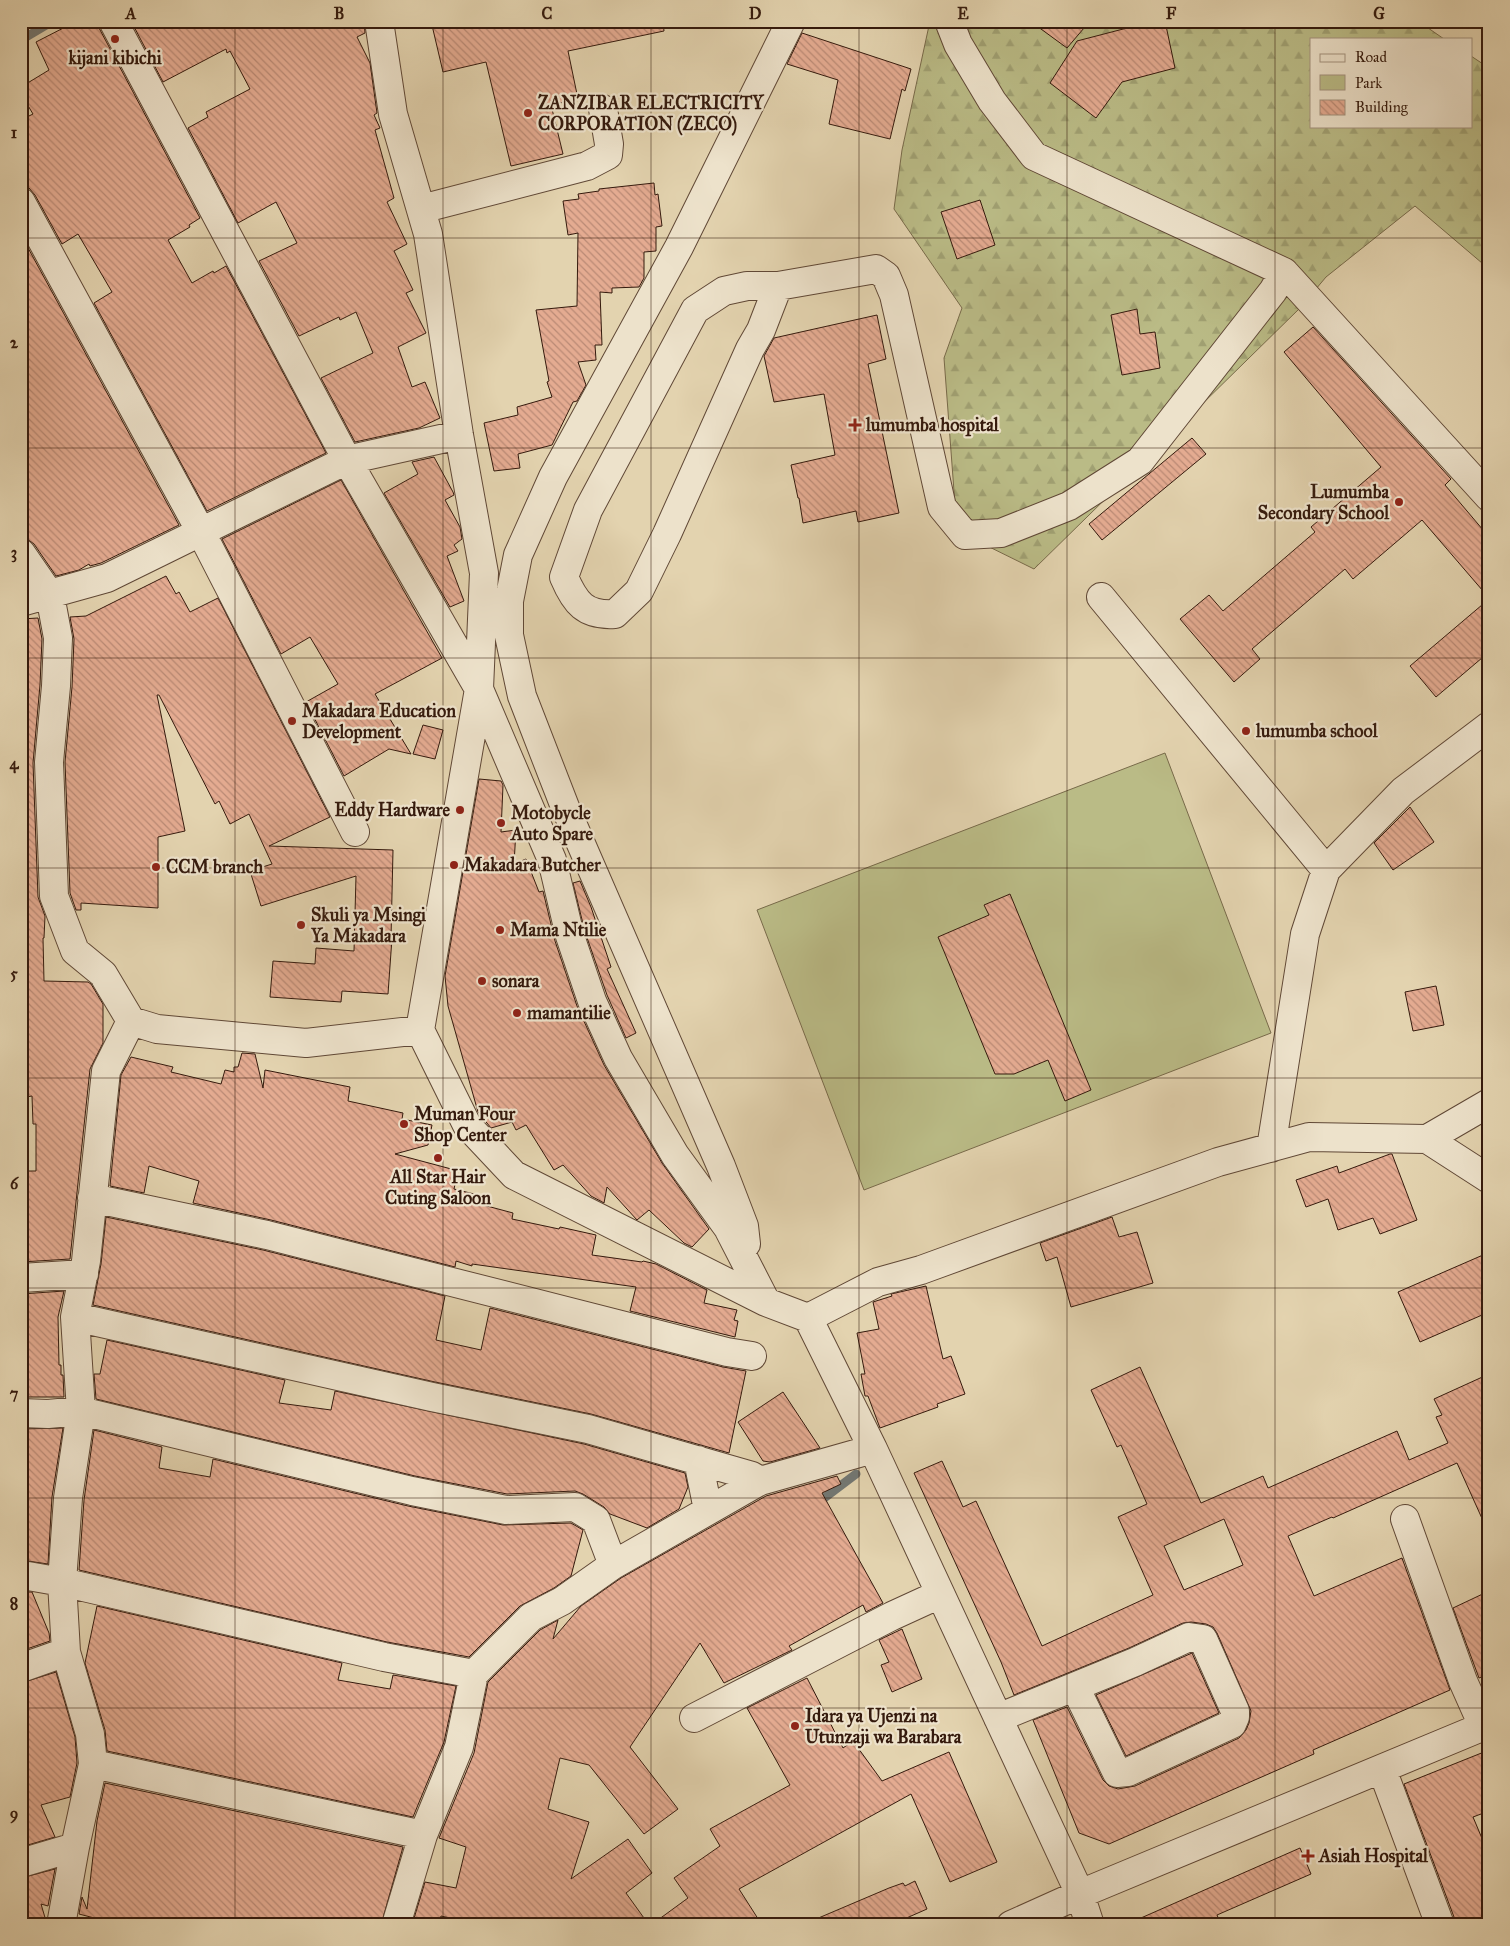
<svg xmlns="http://www.w3.org/2000/svg" width="1510" height="1946" viewBox="0 0 1510 1946" font-family="'IM FELL Great Primer',serif">
  <style>
    .forest { fill: url(#forest-firs); stroke: #786a4a }
    .park { fill: #babb86; stroke: #786a4a }
    .lines { fill: none; stroke-linecap: round; stroke-linejoin: round }
    .stream { stroke: #727773; stroke-width: 9 }
    .building { fill: url(#building-back-hatch); stroke: #351a0d; fill-rule: evenodd }
    .minor-casing { stroke: #604836; stroke-width: 30 }
    .minor { stroke: #ede2cb; stroke-width: 28 }
    .grid { fill: none; stroke: #351a0d; stroke-width: 1; stroke-opacity: 0.55 }
    .poi-dot { fill: #8f2418; stroke: #ede2cb; stroke-width: 2 }
    .labels { text-anchor: middle; dominant-baseline: central; stroke-width: 4.5; stroke-linejoin: round; paint-order: stroke }
    .poi-label { font-size: 18px; font-weight: bold; fill: #351a0d; stroke: #ede2cb; text-anchor: start }
    .neatline { fill: none; stroke: #351a0d; stroke-width: 2 }
    .grid-label { font-size: 16px; text-anchor: middle; font-weight: bold; fill: #351a0d }
  </style>
  <defs>
    <pattern id="forest-firs" width="22" height="20" patternUnits="userSpaceOnUse" patternTransform="scale(1.25)"><rect width="22" height="20" fill="#babb86"/><path d="M5 1l3.5 6h-7zM16 11l3.5 6h-7z" fill="#a0a072"/></pattern>
    <pattern id="building-back-hatch" width="6" height="6" patternUnits="userSpaceOnUse" patternTransform="scale(1.25)"><rect width="6" height="6" fill="#e4ab91"/><path d="M-1 5l2 2M0 0l6 6M5-1l2 2" fill="none" stroke="#ba8a75"/></pattern>
  </defs>
  <rect width="100%" height="100%" fill="#e3d3af"/>
  <filter id="stains"><feTurbulence type="fractalNoise" baseFrequency=".004" numOctaves="4"/><feColorMatrix values="0 0 0 0 .2 0 0 0 0 .09 0 0 0 0 .02 0 0 0 .5 -.17"/></filter>
  <radialGradient id="worn" r=".72"><stop offset=".6" stop-color="#630" stop-opacity="0"/><stop offset="1" stop-color="#630" stop-opacity=".3"/></radialGradient>
  <!-- forest -->
  <path class="forest" d="M 930,21 L 1418,21 L 1444,39 L 1311,39 L 1311,126 L 1471,126 L 1471,56 L 1489,68 L 1489,269 L 1415,206 L 1326,277 L 1300,308 L 1034,569 L 957,531 L 944,358 L 962,308 L 894,209 L 902,150 Z"/>
  <!-- park -->
  <path class="park" d="M 1165,753 L 1271,1033 L 864,1190 L 757,910 Z"/>
  <g class="lines">
    <!-- stream -->
    <path class="stream" d="M 21,40 L 53,21
      M 815,1505 L 856,1474"/>
  </g>
  <!-- building -->
  <path class="building" d="M 77,21 L 98,21 L 99,28 L 200,218 L 189,225 L 190,227 L 168,240 L 192,283 L 213,271 L 214,273 L 226,266 L 326,453 L 207,511 L 94,303 L 112,292 L 78,234 L 62,244 L 35,195 L 29,188 L 21,186 L 21,120 L 33,114 L 21,94 L 21,87 L 49,70 L 36,42 Z
    M 131,21 L 275,21 L 279,28 L 294,21 L 364,21 L 365,33 L 357,37 L 370,63 L 377,113 L 374,115 L 380,128 L 375,130 L 394,198 L 387,202 L 407,244 L 394,251 L 413,290 L 406,293 L 426,333 L 398,347 L 412,387 L 425,382 L 440,418 L 419,428 L 355,442 L 321,378 L 373,353 L 356,312 L 340,320 L 339,317 L 299,336 L 259,261 L 297,243 L 276,202 L 238,223 L 188,128 L 208,117 L 206,112 L 250,89 L 230,51 L 227,53 L 226,49 L 163,82 Z
    M 431,21 L 663,21 L 664,31 L 568,51 L 578,99 L 551,105 L 563,154 L 511,166 L 486,62 L 443,72 Z
    M 1030,21 L 1090,21 L 1067,48 Z
    M 1154,21 L 1165,21 L 1175,68 L 1122,82 L 1096,118 L 1050,83 L 1077,41 Z
    M 802,33 L 911,69 L 905,91 L 902,89 L 890,139 L 829,124 L 838,80 L 787,64 Z
    M 654,183 L 655,195 L 658,194 L 662,226 L 656,227 L 656,251 L 644,252 L 644,278 L 639,287 L 612,288 L 612,293 L 600,292 L 602,345 L 595,345 L 596,360 L 578,362 L 586,385 L 577,401 L 573,402 L 552,445 L 518,454 L 520,468 L 494,471 L 484,423 L 518,415 L 517,407 L 552,397 L 547,382 L 549,381 L 536,310 L 577,306 L 578,233 L 568,235 L 563,201 L 579,199 L 578,194 L 599,191 L 599,189 Z
    M 980,200 L 995,245 L 957,259 L 941,212 Z
    M 21,235 L 179,525 L 101,563 L 90,566 L 89,564 L 79,570 L 56,576 L 34,544 L 27,539 L 21,528 Z
    M 1137,309 L 1140,334 L 1155,332 L 1160,368 L 1122,375 L 1111,315 Z
    M 877,315 L 886,359 L 868,364 L 899,513 L 858,522 L 856,511 L 803,523 L 799,498 L 798,498 L 791,465 L 835,455 L 824,394 L 774,402 L 764,356 L 774,338 Z
    M 1313,327 L 1451,479 L 1445,485 L 1489,537 L 1489,598 L 1422,520 L 1353,579 L 1345,569 L 1252,649 L 1260,659 L 1234,682 L 1180,619 L 1209,595 L 1223,611 L 1315,532 L 1311,527 L 1381,467 L 1284,352 Z
    M 1192,438 L 1206,454 L 1102,540 L 1089,524 Z
    M 434,457 L 453,492 L 454,495 L 445,500 L 460,527 L 462,539 L 454,545 L 458,551 L 447,556 L 464,601 L 450,607 L 384,493 L 418,474 L 412,462 Z
    M 341,480 L 442,658 L 375,694 L 411,754 L 389,749 L 344,776 L 306,702 L 338,684 L 310,637 L 281,654 L 222,539 Z
    M 166,576 L 176,594 L 179,592 L 190,612 L 218,598 L 330,817 L 269,846 L 393,850 L 391,938 L 392,938 L 388,994 L 342,991 L 341,1002 L 270,997 L 273,961 L 315,964 L 316,948 L 354,951 L 356,876 L 261,906 L 250,871 L 272,864 L 249,814 L 230,824 L 219,801 L 215,804 L 159,695 L 157,695 L 185,831 L 158,837 L 158,908 L 81,903 L 81,910 L 76,910 L 70,893 L 65,762 L 72,687 L 74,639 L 70,617 L 86,616 Z
    M 1489,599 L 1489,652 L 1436,697 L 1410,666 Z
    M 38,618 L 42,639 L 40,685 L 33,763 L 38,897 L 45,916 L 44,938 L 43,938 L 44,981 L 88,982 L 91,984 L 103,1004 L 103,1043 L 90,1069 L 70,1259 L 21,1262 L 21,1214 L 23,1214 L 24,1171 L 36,1171 L 36,1124 L 33,1124 L 32,1096 L 21,1098 L 21,619 Z
    M 423,725 L 443,730 L 435,759 L 413,754 Z
    M 479,779 L 501,781 L 503,785 L 501,832 L 516,830 L 514,864 L 526,859 L 539,892 L 543,891 L 555,941 L 577,1006 L 604,1065 L 662,1163 L 709,1229 L 692,1247 L 684,1243 L 649,1210 L 637,1220 L 607,1187 L 604,1203 L 591,1196 L 563,1165 L 554,1170 L 526,1125 L 516,1130 L 512,1122 L 491,1128 L 478,1112 L 448,1006 L 445,976 Z
    M 1410,807 L 1434,842 L 1393,870 L 1374,843 Z
    M 580,881 L 591,907 L 611,967 L 607,969 L 636,1033 L 626,1038 L 607,995 L 585,932 L 573,883 Z
    M 1010,894 L 1091,1090 L 1065,1101 L 1048,1060 L 1014,1074 L 995,1074 L 938,937 L 989,915 L 984,905 Z
    M 1436,986 L 1444,1025 L 1413,1031 L 1405,992 Z
    M 242,1053 L 255,1054 L 263,1088 L 265,1070 L 350,1087 L 348,1101 L 403,1113 L 402,1119 L 432,1125 L 428,1145 L 395,1154 L 455,1170 L 452,1179 L 456,1180 L 454,1189 L 474,1194 L 472,1202 L 513,1213 L 512,1219 L 559,1229 L 560,1227 L 596,1235 L 592,1255 L 642,1262 L 643,1261 L 656,1264 L 707,1290 L 704,1303 L 737,1310 L 734,1320 L 738,1321 L 735,1337 L 630,1311 L 636,1287 L 472,1264 L 472,1266 L 456,1261 L 455,1267 L 271,1220 L 193,1203 L 199,1181 L 149,1166 L 144,1193 L 110,1186 L 121,1075 L 131,1057 L 173,1067 L 171,1072 L 221,1084 L 225,1070 L 234,1072 L 234,1067 L 238,1067 Z
    M 1390,1154 L 1392,1154 L 1417,1220 L 1380,1234 L 1373,1218 L 1338,1230 L 1328,1199 L 1306,1207 L 1296,1180 L 1337,1166 L 1339,1173 Z
    M 106,1217 L 263,1250 L 445,1296 L 436,1340 L 481,1350 L 490,1308 L 723,1367 L 746,1371 L 729,1453 L 591,1414 L 435,1382 L 93,1305 L 101,1264 Z
    M 1112,1217 L 1119,1237 L 1137,1232 L 1153,1283 L 1071,1307 L 1057,1257 L 1046,1261 L 1040,1243 Z
    M 1483,1255 L 1489,1267 L 1489,1312 L 1420,1342 L 1398,1292 Z
    M 926,1286 L 943,1359 L 951,1356 L 965,1394 L 937,1404 L 938,1407 L 880,1428 L 868,1396 L 865,1396 L 861,1374 L 865,1374 L 857,1333 L 879,1329 L 873,1302 L 892,1296 L 891,1294 Z
    M 64,1291 L 58,1317 L 59,1365 L 61,1365 L 61,1375 L 63,1375 L 64,1397 L 21,1397 L 21,1294 Z
    M 107,1340 L 285,1380 L 279,1403 L 331,1410 L 335,1391 L 584,1444 L 685,1473 L 688,1487 L 679,1509 L 647,1528 L 610,1514 L 604,1507 L 583,1494 L 575,1491 L 507,1494 L 415,1476 L 96,1399 L 94,1374 L 100,1374 Z
    M 1140,1367 L 1201,1503 L 1263,1476 L 1268,1488 L 1397,1431 L 1409,1460 L 1448,1443 L 1436,1417 L 1442,1415 L 1434,1399 L 1489,1374 L 1489,1534 L 1457,1463 L 1333,1518 L 1332,1517 L 1288,1536 L 1314,1596 L 1402,1558 L 1450,1690 L 1313,1750 L 1314,1754 L 1109,1844 L 1079,1833 L 1033,1720 L 1067,1707 L 1103,1780 L 1109,1786 L 1118,1789 L 1135,1786 L 1239,1738 L 1246,1730 L 1249,1723 L 1251,1711 L 1217,1633 L 1213,1627 L 1206,1624 L 1191,1622 L 1183,1623 L 1129,1648 L 1014,1695 L 1001,1662 L 914,1473 L 942,1461 L 963,1507 L 976,1501 L 1042,1646 L 1153,1595 L 1118,1517 L 1147,1504 L 1121,1445 L 1117,1447 L 1091,1390 ZM 1224,1519 L 1243,1565 L 1184,1590 L 1164,1546 Z
    M 783,1392 L 820,1448 L 770,1462 L 763,1461 L 738,1422 Z
    M 63,1428 L 52,1497 L 48,1564 L 21,1560 L 21,1429 Z
    M 94,1430 L 162,1447 L 159,1468 L 210,1477 L 213,1459 L 408,1506 L 503,1525 L 571,1523 L 583,1530 L 571,1576 L 554,1588 L 520,1606 L 469,1657 L 387,1642 L 79,1570 L 84,1500 Z
    M 837,1476 L 841,1484 L 822,1493 L 883,1603 L 866,1612 L 863,1605 L 789,1646 L 792,1650 L 724,1683 L 700,1643 L 630,1747 L 678,1809 L 644,1834 L 589,1765 L 560,1758 L 548,1809 L 589,1822 L 571,1879 L 628,1839 L 652,1873 L 626,1893 L 649,1925 L 481,1925 L 441,1916 L 439,1925 L 412,1925 L 425,1882 L 456,1888 L 466,1847 L 439,1838 L 474,1753 L 488,1682 L 540,1630 L 558,1620 L 553,1639 L 581,1606 L 621,1578 L 766,1496 Z
    M 1489,1591 L 1489,1674 L 1479,1678 L 1453,1608 Z
    M 21,1592 L 32,1592 L 49,1633 L 50,1641 L 21,1651 Z
    M 97,1606 L 342,1663 L 338,1680 L 390,1689 L 393,1675 L 456,1686 L 444,1742 L 413,1817 L 107,1751 L 105,1730 L 85,1663 Z
    M 902,1629 L 922,1679 L 892,1692 L 881,1665 L 889,1662 L 879,1640 Z
    M 1192,1653 L 1219,1713 L 1126,1756 L 1096,1695 Z
    M 56,1672 L 75,1737 L 77,1763 L 70,1797 L 41,1805 L 55,1837 L 21,1847 L 21,1683 Z
    M 807,1678 L 843,1748 L 853,1741 L 882,1781 L 949,1752 L 997,1862 L 950,1882 L 911,1794 L 739,1889 L 762,1925 L 651,1925 L 688,1898 L 674,1878 L 720,1846 L 710,1829 L 790,1785 L 747,1708 Z
    M 1489,1750 L 1489,1811 L 1473,1817 L 1489,1855 L 1489,1925 L 1457,1925 L 1404,1784 Z
    M 105,1783 L 403,1847 L 381,1925 L 121,1925 L 79,1914 L 82,1897 L 87,1909 L 97,1821 Z
    M 1300,1848 L 1311,1874 L 1217,1915 L 1221,1925 L 1125,1925 Z
    M 55,1869 L 48,1906 L 41,1904 L 46,1921 L 21,1925 L 21,1878 Z
    M 915,1881 L 927,1909 L 902,1920 L 905,1925 L 802,1925 L 889,1888 L 903,1883 L 905,1886 Z"/>
  <g class="lines">
    <!-- minor casing -->
    <g class="minor-casing">
      <path id="minor" d="M 113,21 L 347,460 L 479,689 L 552,860 L 570,936 L 592,1001 L 618,1058 L 675,1155 L 728,1228 L 766,1302
        M 379,21 L 393,114 L 428,234 L 459,435 L 484,573 L 479,689 L 420,1030 L 467,1125 L 514,1175 L 766,1302 L 808,1318 L 873,1449 L 1080,1894 L 1090,1925
        M 949,21 L 958,44 L 992,101 L 1034,156 L 1284,272 L 1489,497
        M 21,202 L 201,532 L 355,832
        M 421,209 L 587,166 L 608,155 L 609,144 L 603,109
        M 778,286 L 761,330 L 750,349 L 667,534 L 639,591 L 615,614 C 585,616 575,603 564,577 L 588,510 L 695,310 L 724,291 L 747,286 L 778,286 L 876,269 L 886,276 L 894,295 L 942,507 L 965,535 L 1001,533 L 1069,506 L 1140,461 L 1273,291 L 1284,272
        M 21,553 L 50,595 L 58,638 L 56,686 L 49,762 L 54,896 L 75,951 L 103,974 L 131,1021 L 157,1029 L 306,1043 L 420,1030
        M 1101,597 L 1326,870
        M 21,602 L 107,578 L 347,460 L 459,435
        M 1427,1139 L 1489,1179
        M 1271,1148 L 1305,934 L 1326,870 L 1403,791 L 1489,726
        M 92,1198 L 267,1235 L 727,1352 L 752,1356
        M 746,1244 L 744,1226 L 721,1166 L 565,807 L 522,696 L 509,635 L 509,601 L 518,555 L 553,477 L 679,247 L 791,21
        M 21,1278 L 84,1274
        M 75,1317 L 432,1397 L 588,1429 L 752,1476 L 760,1481
        M 808,1318 L 878,1282 L 921,1270 L 1218,1162 L 1309,1137 L 1427,1139 L 1489,1103
        M 21,1413 L 48,1414 L 81,1411 L 412,1491 L 506,1510 L 575,1507 L 596,1520 L 613,1565
        M 698,1460 L 708,1510
        M 1405,1519 L 1463,1681 L 1483,1726
        M 21,1576 L 28,1576 L 62,1582 L 384,1657 L 474,1674
        M 21,1668 L 66,1652
        M 694,1718 L 892,1616 L 940,1594
        M 998,1718 L 1135,1662 L 1189,1637 L 1203,1639 L 1235,1711 L 1235,1717 L 1232,1724 L 1128,1772 L 1117,1773 L 1075,1687
        M 93,1764 L 423,1835
        M 1382,1769 L 1440,1925
        M 21,1863 L 75,1847
        M 61,1925 L 75,1847 L 93,1764 L 90,1734 L 66,1652 L 62,1582 L 68,1498 L 81,1411 L 75,1317 L 86,1261 L 106,1071 L 131,1021
        M 396,1925 L 423,1835 L 459,1747 L 474,1674 L 531,1617 L 562,1601 L 613,1565 L 760,1481 L 873,1449
        M 1011,1925 L 1080,1894 L 1489,1724"/>
    </g>
    <!-- minor -->
    <use href="#minor" class="minor"/>
  </g>
  <!-- grid -->
  <path class="grid" d="M 235,21 L 235,1925M 443,21 L 443,1925M 651,21 L 651,1925M 859,21 L 859,1925M 1067,21 L 1067,1925M 1275,21 L 1275,1925M 21,238 L 1489,238M 21,448 L 1489,448M 21,658 L 1489,658M 21,868 L 1489,868M 21,1078 L 1489,1078M 21,1288 L 1489,1288M 21,1498 L 1489,1498M 21,1708 L 1489,1708"/>
  <!-- markers -->
  <g class="poi-dot">
    <circle cx="115" cy="39" r="5"/>
    <circle cx="528" cy="113" r="5"/>
    <path d="M852.5 417.5h5v5h5v5h-5v5h-5v-5h-5v-5h5z"/>
    <circle cx="1399" cy="502" r="5"/>
    <circle cx="292" cy="721" r="5"/>
    <circle cx="1246" cy="731" r="5"/>
    <circle cx="460" cy="810" r="5"/>
    <circle cx="501" cy="823" r="5"/>
    <circle cx="454" cy="865" r="5"/>
    <circle cx="156" cy="867" r="5"/>
    <circle cx="301" cy="925" r="5"/>
    <circle cx="500" cy="930" r="5"/>
    <circle cx="482" cy="981" r="5"/>
    <circle cx="517" cy="1013" r="5"/>
    <circle cx="404" cy="1124" r="5"/>
    <circle cx="438" cy="1158" r="5"/>
    <circle cx="795" cy="1726" r="5"/>
    <path d="M1305.5 1848.5h5v5h5v5h-5v5h-5v-5h-5v-5h5z"/>
  </g>
  <g class="labels">
    <!-- poi labels -->
    <g class="poi-label">
      <text x="115" y="58" text-anchor="middle">kijani kibichi</text>
      <text x="538" y="103">ZANZIBAR ELECTRICITY<tspan x="538" dy="21">CORPORATION (ZECO)</tspan></text>
      <text x="866" y="425">lumumba hospital</text>
      <text x="1389" y="492" text-anchor="end">Lumumba<tspan x="1389" dy="21">Secondary School</tspan></text>
      <text x="302" y="711">Makadara Education<tspan x="302" dy="21">Development</tspan></text>
      <text x="1256" y="731">lumumba school</text>
      <text x="450" y="810" text-anchor="end">Eddy Hardware</text>
      <text x="511" y="813">Motobycle<tspan x="511" dy="21">Auto Spare</tspan></text>
      <text x="464" y="865">Makadara Butcher</text>
      <text x="166" y="867">CCM branch</text>
      <text x="311" y="915">Skuli ya Msingi<tspan x="311" dy="21">Ya Makadara</tspan></text>
      <text x="510" y="930">Mama Ntilie</text>
      <text x="492" y="981">sonara</text>
      <text x="527" y="1013">mamantilie</text>
      <text x="414" y="1114">Muman Four<tspan x="414" dy="21">Shop Center</tspan></text>
      <text x="438" y="1177" text-anchor="middle">All Star Hair<tspan x="438" dy="21">Cuting Saloon</tspan></text>
      <text x="805" y="1716">Idara ya Ujenzi na<tspan x="805" dy="21">Utunzaji wa Barabara</tspan></text>
      <text x="1319" y="1856">Asiah Hospital</text>
    </g>
  </g>
  <!-- margin -->
  <rect width="1510" height="1946" fill="none" stroke="#e3d3af" stroke-width="55"/>
  <!-- legend -->
  <rect x="1310" y="38" width="162" height="90" fill="#ede2cb" stroke="#a3927f"/>
  <rect x="1320" y="54" width="25" height="8" fill="#ede2cb" stroke="#a3927f"/>
  <text x="1355" y="62" font-size="15" fill="#351a0d">Road</text>
  <rect x="1320" y="75" width="25" height="15" fill="#babb86" stroke="#a3927f"/>
  <text x="1355" y="88" font-size="15" fill="#351a0d">Park</text>
  <rect x="1320" y="100" width="25" height="15" fill="url(#building-back-hatch)" stroke="#a3927f"/>
  <text x="1355" y="112" font-size="15" fill="#351a0d">Building</text>
  <rect x="28" y="28" width="1454" height="1890" class="neatline"/>
  <g class="grid-label">
    <text x="131" y="19">A</text>
    <text x="339" y="19">B</text>
    <text x="547" y="19">C</text>
    <text x="755" y="19">D</text>
    <text x="963" y="19">E</text>
    <text x="1171" y="19">F</text>
    <text x="1379" y="19">G</text>
    <text x="14" y="138">1</text>
    <text x="14" y="348">2</text>
    <text x="14" y="558">3</text>
    <text x="14" y="769">4</text>
    <text x="14" y="979">5</text>
    <text x="14" y="1189">6</text>
    <text x="14" y="1399">7</text>
    <text x="14" y="1609">8</text>
    <text x="14" y="1819">9</text>
  </g>
  <rect width="100%" height="100%" filter="url(#stains)"/>
  <rect width="100%" height="100%" fill="url(#worn)"/>
</svg>
